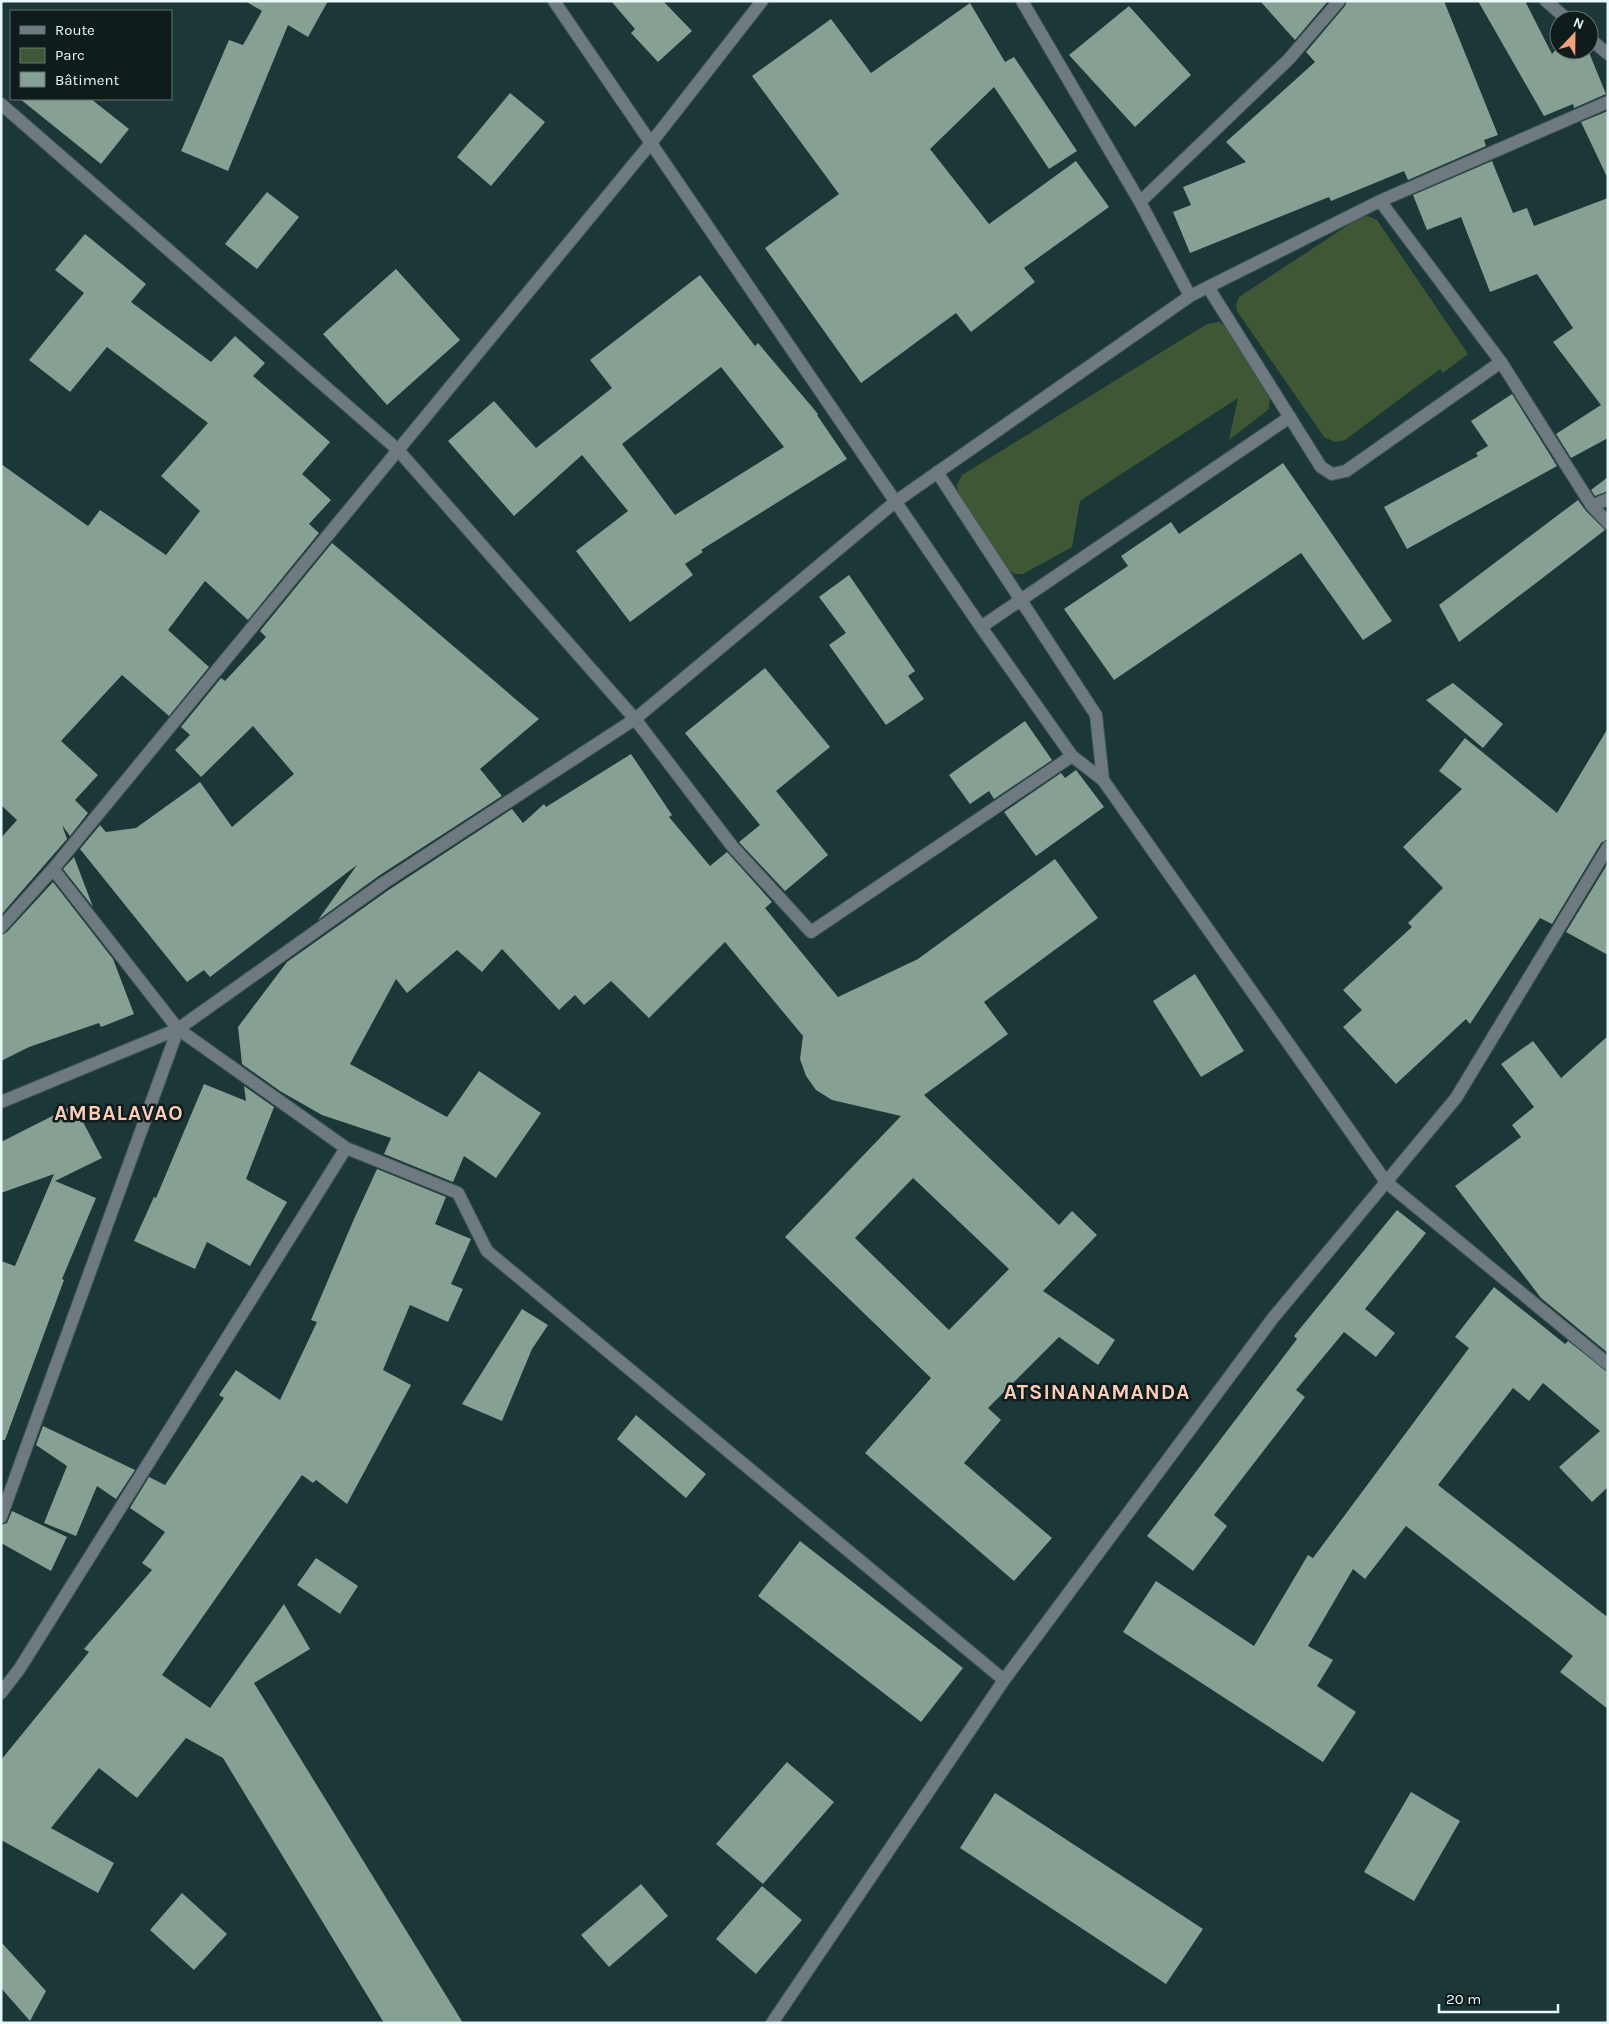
<svg xmlns="http://www.w3.org/2000/svg" width="1609" height="2024" viewBox="0 0 1609 2024" font-family="Karla,sans-serif">
  <style>
    .green { fill: #405735 }
    .building { fill: #86a094; fill-rule: evenodd }
    .lines { fill: none; stroke-linecap: round; stroke-linejoin: round }
    .minor-casing { stroke: #3c5656; stroke-width: 14 }
    .minor { stroke: #6e7a7f; stroke-width: 12 }
    .labels { text-anchor: middle; dominant-baseline: central; stroke-width: 5; stroke-linejoin: round; paint-order: stroke }
    .district-label { font-size: 21px; font-weight: bold; letter-spacing: 1px; fill: #fccdb8; stroke: #101c1c }
  </style>
  <rect width="100%" height="100%" fill="#1b3737"/>
  <!-- green -->
  <path class="green" d="M 1368,216 L 1377,220 L 1468,354 L 1443,373 L 1440,369 L 1345,440 L 1335,442 L 1324,437 L 1237,311 L 1236,305 L 1239,297 L 1359,218 Z
    M 1219,322 L 1229,329 L 1270,397 L 1269,409 L 1229,440 L 1238,398 L 1080,501 L 1072,547 L 1023,574 L 1015,574 L 1005,568 L 958,496 L 957,485 L 962,475 L 1207,324 Z"/>
  <!-- building -->
  <path class="building" d="M 245,1 L 328,1 L 308,37 L 288,25 L 228,171 L 181,151 L 229,40 L 243,45 L 262,11 Z
    M 611,1 L 663,1 L 692,31 L 658,62 L 631,33 L 635,29 Z
    M 1260,1 L 1328,1 L 1295,40 Z
    M 1347,1 L 1444,1 L 1498,135 L 1484,140 L 1486,146 L 1408,180 L 1404,171 L 1331,201 L 1329,197 L 1190,253 L 1173,212 L 1191,205 L 1183,187 L 1246,162 L 1226,142 L 1315,62 L 1306,52 L 1345,6 Z
    M 1478,1 L 1525,1 L 1552,54 L 1559,46 L 1559,50 L 1588,50 L 1606,94 L 1574,108 L 1573,104 L 1544,116 Z
    M 970,3 L 1005,62 L 1014,57 L 1077,151 L 1049,169 L 994,87 L 930,149 L 989,224 L 1076,161 L 1109,207 L 1024,268 L 1035,282 L 971,332 L 956,313 L 861,383 L 765,248 L 839,194 L 752,76 L 831,19 L 871,73 Z
    M 1129,6 L 1191,75 L 1135,127 L 1069,55 Z
    M 510,93 L 545,122 L 491,186 L 457,157 Z
    M 20,99 L 91,99 L 129,129 L 101,164 Z
    M 1608,111 L 1608,179 L 1581,122 Z
    M 1492,161 L 1513,213 L 1527,208 L 1534,226 L 1608,198 L 1608,438 L 1571,458 L 1556,434 L 1601,405 L 1553,342 L 1573,328 L 1537,274 L 1490,292 L 1461,217 L 1427,230 L 1413,195 Z
    M 267,192 L 299,217 L 257,269 L 225,244 Z
    M 85,234 L 146,284 L 131,302 L 211,362 L 235,336 L 265,363 L 253,376 L 330,442 L 302,474 L 331,500 L 309,524 L 319,533 L 248,620 L 205,581 L 168,630 L 209,667 L 169,716 L 122,675 L 61,741 L 98,775 L 75,800 L 88,813 L 70,836 L 62,825 L 67,839 L 1,915 L 1,838 L 17,820 L 1,805 L 1,464 L 88,526 L 100,510 L 166,555 L 200,511 L 161,476 L 208,423 L 107,347 L 70,392 L 29,360 L 84,293 L 55,270 Z
    M 396,269 L 460,340 L 387,405 L 323,334 Z
    M 700,275 L 755,346 L 758,343 L 818,414 L 817,415 L 847,459 L 701,550 L 703,552 L 685,564 L 693,575 L 630,622 L 576,551 L 628,511 L 582,455 L 514,516 L 448,441 L 494,401 L 536,448 L 612,388 L 590,360 ZM 721,367 L 784,447 L 675,515 L 622,444 Z
    M 1512,394 L 1557,466 L 1407,549 L 1384,507 L 1478,456 L 1476,453 L 1488,446 L 1471,421 Z
    M 1283,463 L 1392,621 L 1363,640 L 1301,553 L 1114,680 L 1064,609 L 1128,566 L 1121,556 L 1171,522 L 1179,534 Z
    M 1608,477 L 1608,491 L 1595,496 L 1591,490 Z
    M 1578,500 L 1586,511 L 1605,530 L 1459,642 L 1439,605 Z
    M 332,543 L 539,719 L 480,769 L 502,796 L 380,875 L 318,920 L 357,865 L 210,977 L 204,970 L 187,982 L 80,849 L 100,825 L 106,832 L 136,828 L 200,782 L 232,827 L 294,774 L 253,726 L 201,777 L 175,750 L 190,735 L 181,727 L 221,678 L 225,681 L 266,637 L 260,631 Z
    M 849,575 L 915,671 L 908,676 L 924,699 L 886,725 L 829,645 L 846,633 L 819,597 Z
    M 765,668 L 830,747 L 776,791 L 828,855 L 785,891 L 739,842 L 760,825 L 685,733 Z
    M 1453,683 L 1503,724 L 1483,748 L 1426,700 Z
    M 1025,721 L 1052,760 L 994,799 L 989,791 L 970,804 L 949,775 Z
    M 1608,728 L 1608,839 L 1601,843 L 1552,924 L 1540,918 L 1470,1024 L 1466,1019 L 1396,1084 L 1343,1027 L 1362,1010 L 1343,990 L 1412,927 L 1408,923 L 1443,888 L 1403,847 L 1462,789 L 1439,771 L 1465,738 L 1557,813 Z
    M 631,754 L 672,815 L 669,817 L 710,866 L 727,852 L 772,902 L 765,908 L 838,997 L 918,959 L 1055,859 L 1098,918 L 984,1002 L 1008,1034 L 924,1095 L 1059,1225 L 1072,1211 L 1097,1235 L 1043,1291 L 1115,1340 L 1098,1365 L 1059,1337 L 988,1408 L 1001,1420 L 964,1463 L 1052,1538 L 1014,1581 L 865,1453 L 931,1378 L 785,1237 L 901,1116 L 832,1100 L 816,1090 L 806,1076 L 800,1059 L 803,1036 L 725,942 L 649,1018 L 611,981 L 584,1005 L 575,995 L 559,1010 L 502,949 L 482,972 L 457,950 L 407,993 L 396,979 L 350,1064 L 447,1117 L 479,1071 L 541,1113 L 496,1178 L 464,1156 L 453,1182 L 384,1154 L 391,1138 L 322,1115 L 280,1091 L 242,1064 L 238,1027 L 287,962 L 390,889 L 512,809 L 523,823 L 544,804 L 546,807 ZM 913,1178 L 1009,1269 L 949,1330 L 855,1238 Z
    M 1076,770 L 1104,807 L 1036,856 L 1004,812 L 1061,773 L 1065,778 Z
    M 74,857 L 93,907 L 63,869 Z
    M 1608,863 L 1608,955 L 1566,932 Z
    M 53,882 L 113,959 L 134,1014 L 101,1027 L 99,1023 L 29,1047 L 1,1061 L 1,935 L 7,932 Z
    M 1195,974 L 1244,1051 L 1201,1077 L 1153,1001 Z
    M 1608,1036 L 1608,1353 L 1541,1298 L 1455,1186 L 1521,1137 L 1512,1125 L 1534,1107 L 1501,1064 L 1533,1041 L 1561,1078 Z
    M 204,1084 L 246,1101 L 244,1086 L 274,1107 L 246,1179 L 287,1202 L 250,1266 L 207,1242 L 195,1269 L 134,1241 L 154,1197 L 156,1198 Z
    M 74,1105 L 102,1158 L 55,1181 L 96,1198 L 62,1279 L 64,1280 L 5,1440 L 1,1440 L 1,1261 L 15,1266 L 54,1174 L 1,1193 L 1,1142 Z
    M 377,1169 L 446,1197 L 435,1224 L 471,1239 L 451,1284 L 463,1289 L 448,1322 L 410,1305 L 383,1370 L 411,1385 L 347,1504 L 316,1480 L 313,1483 L 302,1475 L 162,1675 L 210,1708 L 284,1604 L 310,1649 L 254,1683 L 463,2023 L 384,2023 L 223,1758 L 186,1738 L 137,1798 L 99,1768 L 51,1828 L 114,1863 L 98,1893 L 1,1840 L 1,1760 L 89,1652 L 84,1649 L 152,1570 L 142,1563 L 165,1532 L 130,1508 L 149,1477 L 165,1485 L 224,1398 L 219,1395 L 236,1370 L 280,1400 L 317,1322 L 311,1320 L 354,1219 Z
    M 1397,1210 L 1426,1233 L 1365,1309 L 1395,1333 L 1376,1357 L 1344,1332 L 1296,1390 L 1305,1397 L 1214,1515 L 1227,1526 L 1193,1571 L 1147,1536 L 1297,1339 L 1294,1336 Z
    M 1494,1287 L 1565,1344 L 1568,1341 L 1608,1372 L 1608,1487 L 1592,1502 L 1559,1467 L 1600,1431 L 1543,1383 L 1529,1401 L 1513,1388 L 1438,1485 L 1606,1616 L 1608,1614 L 1608,1709 L 1560,1672 L 1573,1656 L 1406,1526 L 1365,1579 L 1353,1569 L 1308,1646 L 1333,1660 L 1317,1686 L 1356,1712 L 1323,1762 L 1123,1632 L 1156,1581 L 1254,1646 L 1308,1555 L 1313,1558 L 1469,1348 L 1455,1337 Z
    M 522,1309 L 548,1325 L 532,1349 L 502,1421 L 462,1404 Z
    M 636,1415 L 706,1474 L 686,1498 L 617,1439 Z
    M 43,1426 L 135,1470 L 116,1499 L 97,1486 L 76,1536 L 44,1523 L 67,1466 L 36,1445 Z
    M 12,1511 L 67,1537 L 51,1571 L 1,1543 L 1,1525 L 7,1523 Z
    M 800,1541 L 963,1668 L 921,1722 L 758,1596 Z
    M 316,1558 L 358,1586 L 340,1614 L 297,1585 Z
    M 787,1762 L 834,1802 L 763,1884 L 716,1844 Z
    M 1411,1792 L 1460,1821 L 1414,1901 L 1364,1872 Z
    M 995,1793 L 1203,1929 L 1166,1984 L 960,1848 Z
    M 641,1884 L 668,1916 L 609,1967 L 581,1935 Z
    M 762,1886 L 802,1920 L 756,1974 L 716,1939 Z
    M 182,1893 L 227,1934 L 194,1970 L 150,1930 Z
    M 1,1942 L 46,1991 L 30,2021 L 1,1988 Z"/>
  <g class="lines">
    <!-- minor casing -->
    <g class="minor-casing">
      <path id="minor" d="M 554,1 L 981,627 L 1072,756 L 1103,780 L 1386,1182 L 1608,1364
        M 1022,1 L 1140,202 L 1190,296
        M 1546,1 L 1568,20
        M 1589,38 L 1608,54
        M 1,104 L 397,449 L 635,719 L 732,846 L 811,932 L 1072,756
        M 1380,201 L 1501,362 L 1592,506 L 1608,523
        M 1140,202 L 1289,59 L 1339,1
        M 1208,287 L 1321,467 L 1332,474 L 1346,471 L 1501,362
        M 937,472 L 1096,715 L 1103,780
        M 1592,506 L 1608,499
        M 981,627 L 1290,417
        M 1,927 L 53,869 L 651,143 L 762,1
        M 1,1102 L 178,1029 L 385,882 L 635,719 L 895,502 L 1190,296 L 1380,201 L 1608,102
        M 346,1148 L 458,1193 L 487,1251 L 1004,1680
        M 1,1517 L 178,1029
        M 1,1693 L 20,1668 L 346,1148 L 178,1029 L 53,869
        M 772,2023 L 1004,1680 L 1273,1318 L 1456,1098 L 1608,847"/>
    </g>
    <!-- minor -->
    <use href="#minor" class="minor"/>
  </g>
  <g class="labels">
    <!-- district labels -->
    <g class="district-label">
      <text x="119" y="1113">AMBALAVAO</text>
      <text x="1097" y="1392">ATSINANAMANDA</text>
    </g>
  </g>
  <!-- border -->
  <rect width="1609" height="2024" fill="none" stroke="#e8f8f8" stroke-width="5"/>
  <!-- legend -->
  <rect x="10" y="10" width="162" height="90" fill="#101c1c" stroke="#667474"/>
  <rect x="20" y="26" width="25" height="8" fill="#6e7a7f" stroke="#667474"/>
  <text x="55" y="35" font-size="15" fill="#e8f8f8">Route</text>
  <rect x="20" y="48" width="25" height="15" fill="#405735" stroke="#667474"/>
  <text x="55" y="60" font-size="15" fill="#e8f8f8">Parc</text>
  <rect x="20" y="72" width="25" height="15" fill="#86a094" stroke="#667474"/>
  <text x="55" y="85" font-size="15" fill="#e8f8f8">Bâtiment</text>
  <!-- north arrow -->
  <g transform="translate(1574 35) rotate(22)"><circle r="24" fill="#101c1c" stroke="#667474"/>
  <path d="M0-4L9 19L0 12L-9 19Z" fill="#f1a17c"/>
  <text y="-8" font-size="14" font-weight="bold" text-anchor="middle" fill="#e8f8f8">N</text>
  </g>
  <!-- scale -->
  <path d="M1439 2004v8h119v-8" fill="none" stroke="#e8f8f8" stroke-width="2.5"/>
  <text x="1446" y="2004" font-size="15" fill="#e8f8f8" stroke="#101c1c" stroke-width="4" paint-order="stroke">20 m</text>
</svg>
